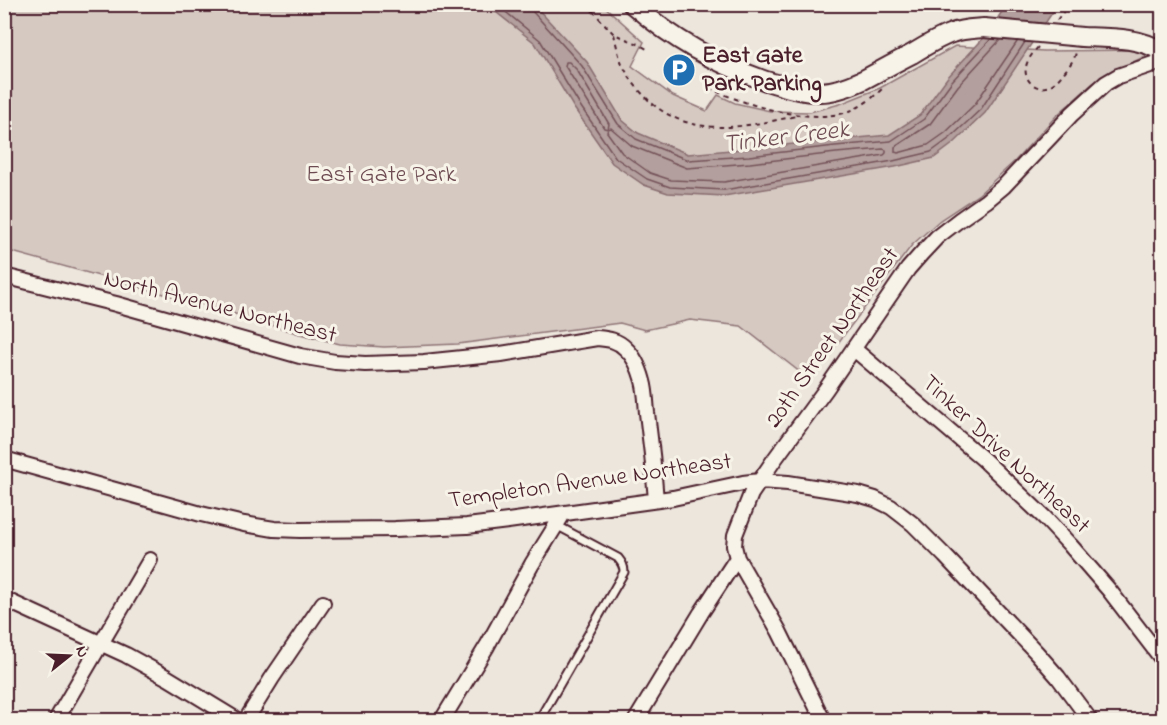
<svg xmlns="http://www.w3.org/2000/svg" width="1167" height="725" viewBox="0 0 1167 725" font-family="'Indie Flower',sans-serif">
  <style>
    .green { fill: #d5c9c2; stroke: #907476; stroke-width: 1.5 }
    .water { fill: #b39f9d; stroke: #896c6f; stroke-width: 1.5 }
    .lines { fill: none; stroke-linecap: round; stroke-linejoin: round }
    .shore { stroke: #745259; stroke-width: 1.5 }
    .service-casing { stroke: #4a1f2b; stroke-width: 11 }
    .minor-casing { stroke: #4a1f2b; stroke-width: 18 }
    .tertiary-casing { stroke: #4a1f2b; stroke-width: 22 }
    .path { stroke: #4a1f2b; stroke-width: 2; stroke-dasharray: 4.5 4.5; stroke-linecap: butt }
    .service { stroke: #f7f3e8; stroke-width: 7 }
    .minor { stroke: #f7f3e8; stroke-width: 14 }
    .tertiary { stroke: #f7f3e8; stroke-width: 18 }
    .tertiary-bridge-casing { stroke: #4a1f2b; stroke-width: 22; stroke-linecap: butt }
    .tertiary-bridge { stroke: #f7f3e8; stroke-width: 18 }
    .labels { text-anchor: middle; dominant-baseline: central; stroke-width: 6; stroke-linejoin: round; paint-order: stroke }
    .poi-label { font-size: 24px; font-weight: bold; fill: #4a1f2b; stroke: #f7f3e8; text-anchor: start }
    .park-label { font-size: 24px; fill: #6d4a51; stroke: #f7f3e8 }
    .street-label { font-size: 24px; fill: #4a1f2b; stroke: #f7f3e8 }
    .water-label { font-size: 26px; font-style: italic; fill: #6f4c53; stroke: #f7f3e8 }
  </style>
  <rect width="100%" height="100%" fill="#ece6dd"/>
  <filter id="ink" filterUnits="userSpaceOnUse"><feTurbulence type="fractalNoise" baseFrequency=".0167" numOctaves="2"/><feDisplacementMap in="SourceGraphic" scale="12" xChannelSelector="R" yChannelSelector="G"/><feConvolveMatrix kernelMatrix="1 2 1 2 8 2 1 2 1" color-interpolation-filters="sRGB"/></filter>
  <g filter="url(#ink)">
    <!-- green -->
    <path class="green" d="M 4,5 L 603,5 L 644,42 L 632,66 L 673,96 L 707,111 L 718,95 L 735,103 L 770,111 L 810,112 L 840,104 L 880,88 L 955,46 L 1044,51 L 1139,50 L 1148,55 L 1116,70 L 1093,83 L 1056,116 L 1015,161 L 978,195 L 940,220 L 912,245 L 810,380 L 741,326 L 690,320 L 645,330 L 620,323 L 458,344 L 384,347 L 340,344 L 300,334 L 222,310 L 5,250 Z"/>
    <!-- water -->
    <path class="water" d="M 487,5 L 534,5 L 587,62 L 622,120 L 638,133 L 688,154 L 889,135 L 920,115 L 947,78 L 989,32 L 1006,5 L 1059,5 L 1052,13 L 985,113 L 954,143 L 934,158 L 895,167 L 724,196 L 668,193 L 644,185 L 612,163 L 574,108 L 535,43 Z"/>
    <g class="lines">
      <!-- shore -->
      <path class="shore" d="M 496,4 L 540,40 L 579,104 L 616,158 L 647,179 L 670,187 L 724,190 L 893,161 L 931,152 L 950,138 L 981,109 L 1025,42
        M 530,4 L 532,11 L 582,66 L 618,124 L 636,139 L 688,160 L 749,156 L 835,146 L 891,141 L 924,119 L 952,81 L 991,39
        M 1000,40 L 958,86 L 930,124 L 895,147 L 895,152 L 898,153 L 928,145 L 945,133 L 975,104 L 1017,42
        M 566,62 L 569,62 L 577,70 L 609,124 L 608,129 L 604,128 L 565,66 Z
        M 611,128 L 632,146 L 687,168 L 750,163 L 836,153 L 883,149 L 886,150 L 886,153 L 884,155 L 724,182 L 671,180 L 650,173 L 622,153 L 607,132 L 608,129 Z"/>
      <!-- service casing -->
      <g class="service-casing">
        <path id="service" d="M 539,720 L 624,572 C 624,566 622,563 618,558 L 556,525"/>
      </g>
      <!-- minor casing -->
      <g class="minor-casing">
        <path id="minor" d="M 4,276 L 116,304 L 300,356 L 335,362 L 365,364 L 424,362 L 501,354 L 597,338 C 608,339 618,340 626,349 C 635,357 640,370 643,381 C 646,391 646,403 647,413 C 651,442 654,471 656,500
          M 854,349 L 983,459 L 1045,518 L 1070,545 L 1109,590 L 1162,659
          M 4,459 L 201,514 L 244,524 L 274,529 L 300,530 L 395,529 L 467,526 L 508,521 L 673,498 L 743,483 L 760,481 L 788,483 L 858,494 L 875,499 L 891,507 L 913,524 L 945,556 L 1037,653 L 1058,677 L 1090,720
          M 737,558 L 779,631 L 823,720
          M 4,599 L 126,655 L 168,678 L 237,720
          M 56,720 L 150,560
          M 246,720 L 272,678 L 323,603
          M 442,720 L 487,646 L 532,564 L 563,514
          M 636,720 L 701,613 L 737,558 L 734,546 L 735,535 L 751,494 L 774,460 L 826,389 L 908,269 L 922,253 L 937,237 L 959,220 L 986,201 L 1004,186 L 1072,114 L 1106,83 L 1118,76 L 1162,61"/>
      </g>
      <!-- tertiary casing -->
      <g class="tertiary-casing">
        <path id="tertiary" d="M 632,4 C 675,41 713,62 766,81 C 784,86 801,93 820,92 C 835,92 850,86 863,80 C 880,71 896,62 912,54 C 925,46 938,38 952,33 C 962,29 973,29 984,28
          M 1082,37 C 1108,38 1141,37 1162,52"/>
      </g>
      <!-- path -->
      <path class="path" d="M 586,4 L 614,34 L 636,43 L 649,50
        M 1094,6 L 1094,4
        M 1057,20 L 1069,4
        M 614,34 C 616,43 618,53 621,61 C 628,78 640,93 654,105 C 696,139 748,126 796,116
        M 1038,47 C 1033,53 1027,60 1026,67 C 1023,80 1036,92 1049,86 C 1056,83 1061,76 1066,70 C 1071,63 1076,58 1076,50
        M 709,88 C 744,104 800,122 839,114 C 857,111 872,99 885,86"/>
      <!-- service -->
      <use href="#service" class="service"/>
      <!-- minor -->
      <use href="#minor" class="minor"/>
      <!-- tertiary -->
      <use href="#tertiary" class="tertiary"/>
      <!-- tertiary-bridge casing -->
      <g class="tertiary-bridge-casing">
        <path id="tertiary-bridge" d="M 984,28 L 1082,37"/>
      </g>
      <!-- tertiary-bridge -->
      <use href="#tertiary-bridge" class="tertiary-bridge"/>
    </g>
  </g>
  <!-- icons -->
  <defs>
    <g id="parking-disc" transform="scale(1.725)"><circle r="9.5" fill="#1f6fb2" stroke="#f7f3e8"/><path d="M-3.5-5.5H1a3.5 3.5 0 0 1 0 7H-1V5.5H-3.5ZM-1-3.4V-.6H.8a1.4 1.4 0 0 0 0-2.8Z" fill="#fff"/></g>
  </defs>
  <g fill-rule="evenodd">
    <use href="#parking-disc" x="679" y="70"/>
  </g>
  <g class="labels">
    <!-- poi labels -->
    <g class="poi-label">
      <text x="702" y="56">East Gate<tspan x="702" dy="28">Park Parking</tspan></text>
    </g>
    <!-- park labels -->
    <g class="park-label">
      <text x="381" y="175">East Gate Park</text>
    </g>
    <!-- street labels -->
    <g class="street-label">
      <text transform="translate(220 308) rotate(14)">North Avenue Northeast</text>
      <text transform="translate(833 338) rotate(-55)">20th Street Northeast</text>
      <text transform="translate(1005 455) rotate(43)">Tinker Drive Northeast</text>
      <text transform="translate(590 482) rotate(-8)">Templeton Avenue Northeast</text>
    </g>
    <!-- water labels -->
    <g class="water-label">
      <text transform="translate(786 138) rotate(-7)">Tinker Creek</text>
    </g>
  </g>
  <!-- margin -->
  <rect width="1167" height="725" fill="none" stroke="#f7f3e8" stroke-width="24"/>
  <rect x="12" y="12" width="1143" height="701" fill="none" stroke="#4a1f2b" stroke-width="2" filter="url(#ink)"/>
  <!-- north arrow -->
  <g transform="translate(69 656) rotate(72)" stroke="#f7f3e8" stroke-width="4.5" paint-order="stroke">
  <path d="M0-4.5L10 22L0 15L-10 22Z" fill="#4a1f2b"/>
  <text y="-9" font-size="16" font-weight="bold" text-anchor="middle" fill="#4a1f2b">N</text>
  </g>
</svg>
